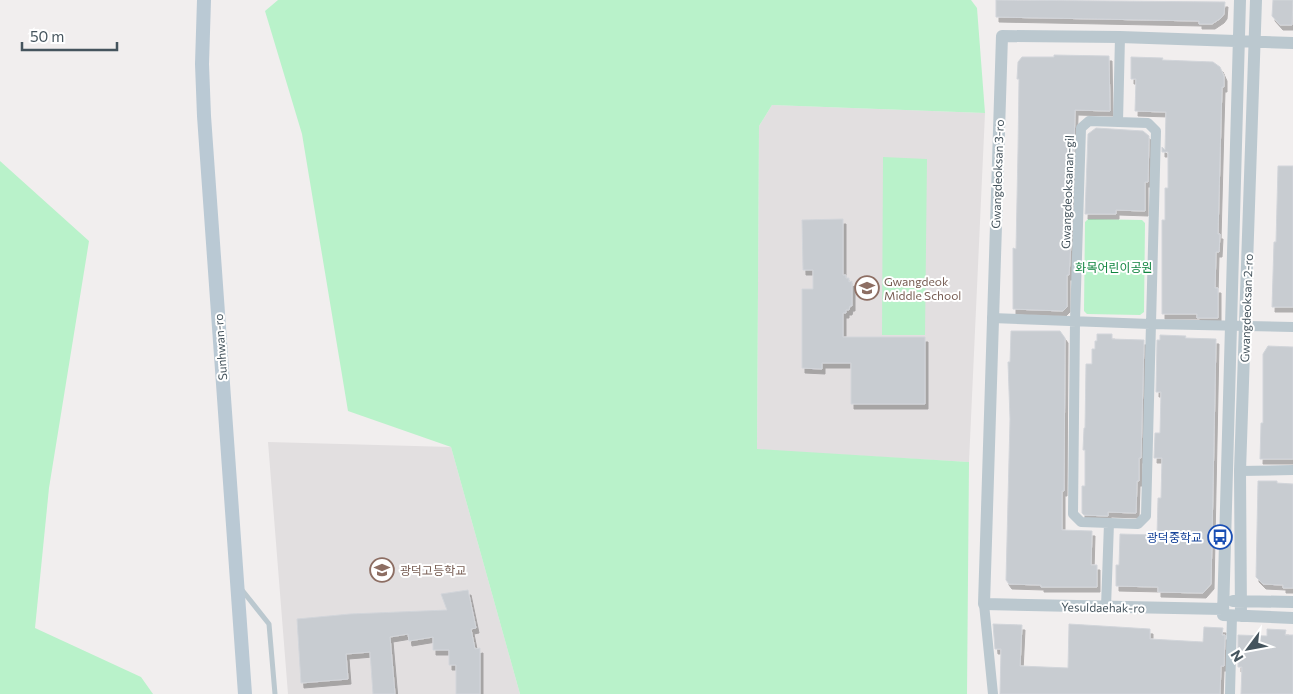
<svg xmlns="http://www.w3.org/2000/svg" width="1293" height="694" viewBox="0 0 1293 694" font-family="Commissioner,'Noto Sans KR',sans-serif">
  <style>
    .education { fill: #e2dfe0 }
    .green { fill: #b9f2ca }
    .building { fill: #c8ccd1; stroke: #d2d5da; filter: url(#shadow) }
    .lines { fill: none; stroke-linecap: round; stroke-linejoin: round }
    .service { stroke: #bbc8cf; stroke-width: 5 }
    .minor { stroke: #bbc8cf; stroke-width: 10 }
    .tertiary { stroke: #bbc8cf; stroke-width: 12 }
    .secondary { stroke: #bac9d4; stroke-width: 14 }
    .labels { text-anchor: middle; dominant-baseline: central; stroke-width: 4; stroke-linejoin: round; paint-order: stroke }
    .street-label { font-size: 12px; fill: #45545d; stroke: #fff }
    .park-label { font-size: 12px; fill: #10843f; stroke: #fff }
    .education-label { font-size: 12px; fill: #785e54; stroke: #fff; text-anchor: start }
    .transit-label { font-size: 12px; fill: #164399; stroke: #fff; text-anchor: end }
  </style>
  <defs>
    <filter id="shadow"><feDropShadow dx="3" dy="5" stdDeviation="0" flood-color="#0004"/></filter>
  </defs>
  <rect width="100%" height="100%" fill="#f1eeee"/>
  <!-- education -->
  <path class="education" d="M 772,105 L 985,113 L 969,462 L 757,450 L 759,126 Z
    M 268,442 L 451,447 L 520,694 L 288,694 Z"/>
  <!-- green -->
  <path class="green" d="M 278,0 L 971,0 L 977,8 L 985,113 L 772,105 L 759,126 L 757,449 L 969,462 L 967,694 L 520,694 L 451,447 L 348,411 L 302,134 L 265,11 Z
    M 883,157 L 927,159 L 925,335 L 882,335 Z
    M 0,161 L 89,241 L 49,488 L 35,628 L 141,677 L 153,694 L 0,694 Z
    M 1088,219 L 1142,220 L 1145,223 L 1144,312 L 1140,315 L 1087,314 L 1084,311 L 1085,222 Z"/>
  <!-- building -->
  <path class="building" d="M 996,0 L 1225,2 L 1224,14 L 1221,18 L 1212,24 L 1199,24 L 1199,21 L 996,17 Z
    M 1273,0 L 1293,0 L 1292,25 L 1280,25 L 1272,16 Z
    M 1054,55 L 1109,56 L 1110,111 L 1075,110 L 1075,112 L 1071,243 L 1069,275 L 1067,275 L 1067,307 L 1063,311 L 1013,309 L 1013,248 L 1016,249 L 1018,149 L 1019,79 L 1017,79 L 1018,62 L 1022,57 L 1054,57 Z
    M 1131,57 L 1163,58 L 1162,60 L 1213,62 L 1220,67 L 1224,76 L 1224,87 L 1222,87 L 1221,120 L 1218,234 L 1220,234 L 1219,252 L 1216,252 L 1215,288 L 1218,288 L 1218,318 L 1197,318 L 1197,314 L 1162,314 L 1162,220 L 1165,220 L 1165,188 L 1168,188 L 1168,152 L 1162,152 L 1162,147 L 1165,150 L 1166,112 L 1135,111 L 1136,79 L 1131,79 Z
    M 1096,128 L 1143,131 L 1149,136 L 1148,182 L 1145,182 L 1145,211 L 1116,210 L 1116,214 L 1085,214 L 1088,134 Z
    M 1278,166 L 1293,166 L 1293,307 L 1272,307 L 1274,242 L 1276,242 Z
    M 843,219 L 843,275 L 846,275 L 846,278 L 849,278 L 849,282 L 852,281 L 852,306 L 850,306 L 849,310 L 846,310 L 846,313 L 843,313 L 843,337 L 925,337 L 925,404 L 851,404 L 851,363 L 822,363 L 822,369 L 802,368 L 802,289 L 813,289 L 813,270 L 803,270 L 802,220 Z
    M 1011,331 L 1060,331 L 1065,338 L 1064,491 L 1062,491 L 1062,530 L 1092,531 L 1091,565 L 1097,565 L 1097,587 L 1041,587 L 1041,585 L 1009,584 L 1006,580 L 1010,419 L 1008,362 L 1010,362 Z
    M 1097,334 L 1112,334 L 1112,339 L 1144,340 L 1141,458 L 1139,458 L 1139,481 L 1137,481 L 1136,513 L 1108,512 L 1108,516 L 1084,515 L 1082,513 L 1082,486 L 1085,486 L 1085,450 L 1083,450 L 1084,428 L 1085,428 L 1086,364 L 1092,364 L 1092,349 L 1095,349 L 1095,341 L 1097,341 Z
    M 1160,335 L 1186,336 L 1185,338 L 1216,339 L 1211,584 L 1203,593 L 1158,592 L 1158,587 L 1116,586 L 1116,565 L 1119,565 L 1120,534 L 1157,535 L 1158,498 L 1161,498 L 1162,458 L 1154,458 L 1155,433 L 1160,433 L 1161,392 L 1156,392 L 1157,340 L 1160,340 Z
    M 1268,346 L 1293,347 L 1293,459 L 1260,459 L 1261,423 L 1263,423 L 1263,354 Z
    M 1258,481 L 1277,481 L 1277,483 L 1293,484 L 1293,588 L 1283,588 L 1283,585 L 1263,584 L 1256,577 Z
    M 468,590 L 476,628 L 471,629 L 475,649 L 480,648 L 480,694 L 456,694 L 456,665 L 449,665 L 449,650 L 433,650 L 433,637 L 409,641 L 408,634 L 390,637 L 395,694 L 373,694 L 370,652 L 346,654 L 348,679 L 301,683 L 297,619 L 350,614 L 447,610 L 441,594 Z
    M 993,624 L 1022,625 L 1020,666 L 1068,668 L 1069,624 L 1150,629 L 1150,639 L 1203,642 L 1204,627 L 1223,628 L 1222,635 L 1225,635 L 1224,666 L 1221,666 L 1220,694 L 1000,694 L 1001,649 L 995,649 Z
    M 1267,629 L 1286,630 L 1285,635 L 1293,635 L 1293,694 L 1241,694 L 1242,667 L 1238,667 L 1238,635 L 1267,636 Z"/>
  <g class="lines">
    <!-- service -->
    <path class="service" d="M 242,590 L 269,624 L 275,694"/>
    <!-- minor -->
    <path class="minor" d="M 1089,121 L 1148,123 L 1156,131 L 1146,516 L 1138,524 L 1081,522 L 1073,514 L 1075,321 L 1081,128 Z
      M 1118,122 L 1120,37
      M 992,318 L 1150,324 L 1293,327
      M 1240,471 L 1293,470
      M 984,604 L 993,694
      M 1106,607 L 1109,523
      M 1230,694 L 1232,615"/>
    <!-- tertiary -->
    <path class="tertiary" d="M 1240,0 L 1223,615 L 1293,618
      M 1233,601 L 1293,602
      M 1223,609 L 984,604 L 1002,36 L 1120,37 L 1293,43
      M 1241,616 L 1240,471 L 1256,0"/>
    <!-- secondary -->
    <path class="secondary" d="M 204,0 L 202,64 L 204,116 L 245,694"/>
  </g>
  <!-- icons -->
  <defs>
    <g id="school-ring" transform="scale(1.25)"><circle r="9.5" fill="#fff" stroke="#8d6e63" stroke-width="1.5"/><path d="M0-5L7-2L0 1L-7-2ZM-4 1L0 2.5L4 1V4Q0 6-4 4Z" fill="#8d6e63"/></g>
    <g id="bus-ring" transform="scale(1.25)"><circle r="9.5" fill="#fff" stroke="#1a4fb4" stroke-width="1.5"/><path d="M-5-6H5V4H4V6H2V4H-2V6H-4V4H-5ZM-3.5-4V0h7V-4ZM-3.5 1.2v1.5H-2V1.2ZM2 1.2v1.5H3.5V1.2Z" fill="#1a4fb4"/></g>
  </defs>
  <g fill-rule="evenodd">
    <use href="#school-ring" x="867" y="288"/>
    <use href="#bus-ring" x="1220" y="537"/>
    <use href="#school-ring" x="382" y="570"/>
  </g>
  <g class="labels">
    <!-- street labels -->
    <g class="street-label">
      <text transform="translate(997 174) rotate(-88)">Gwangdeoksan 3-ro</text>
      <text transform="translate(1067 192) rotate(-88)">Gwangdeoksanan-gil</text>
      <text transform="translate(1246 308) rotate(-88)">Gwangdeoksan 2-ro</text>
      <text transform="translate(220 347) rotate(-94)">Sunhwan-ro</text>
      <text transform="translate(1103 607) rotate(1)">Yesuldaehak-ro</text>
    </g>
    <!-- park labels -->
    <g class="park-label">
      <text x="1114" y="267">화목어린이공원</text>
    </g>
    <!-- education labels -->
    <g class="education-label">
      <text x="884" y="281">Gwangdeok<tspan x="884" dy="14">Middle School</tspan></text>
      <text x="400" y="570">광덕고등학교</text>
    </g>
    <!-- transit labels -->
    <g class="transit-label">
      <text x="1202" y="537">광덕중학교</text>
    </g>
  </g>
  <!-- north arrow -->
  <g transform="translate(1248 649) rotate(238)" stroke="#ffffff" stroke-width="4" paint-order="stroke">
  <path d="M0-4L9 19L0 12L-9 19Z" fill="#45545d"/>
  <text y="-8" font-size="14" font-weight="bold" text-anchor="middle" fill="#45545d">N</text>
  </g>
  <!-- scale -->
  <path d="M22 42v8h95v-8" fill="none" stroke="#45545d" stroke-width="2.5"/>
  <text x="30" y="42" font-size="15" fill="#45545d" stroke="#ffffff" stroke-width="4" paint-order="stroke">50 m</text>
</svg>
